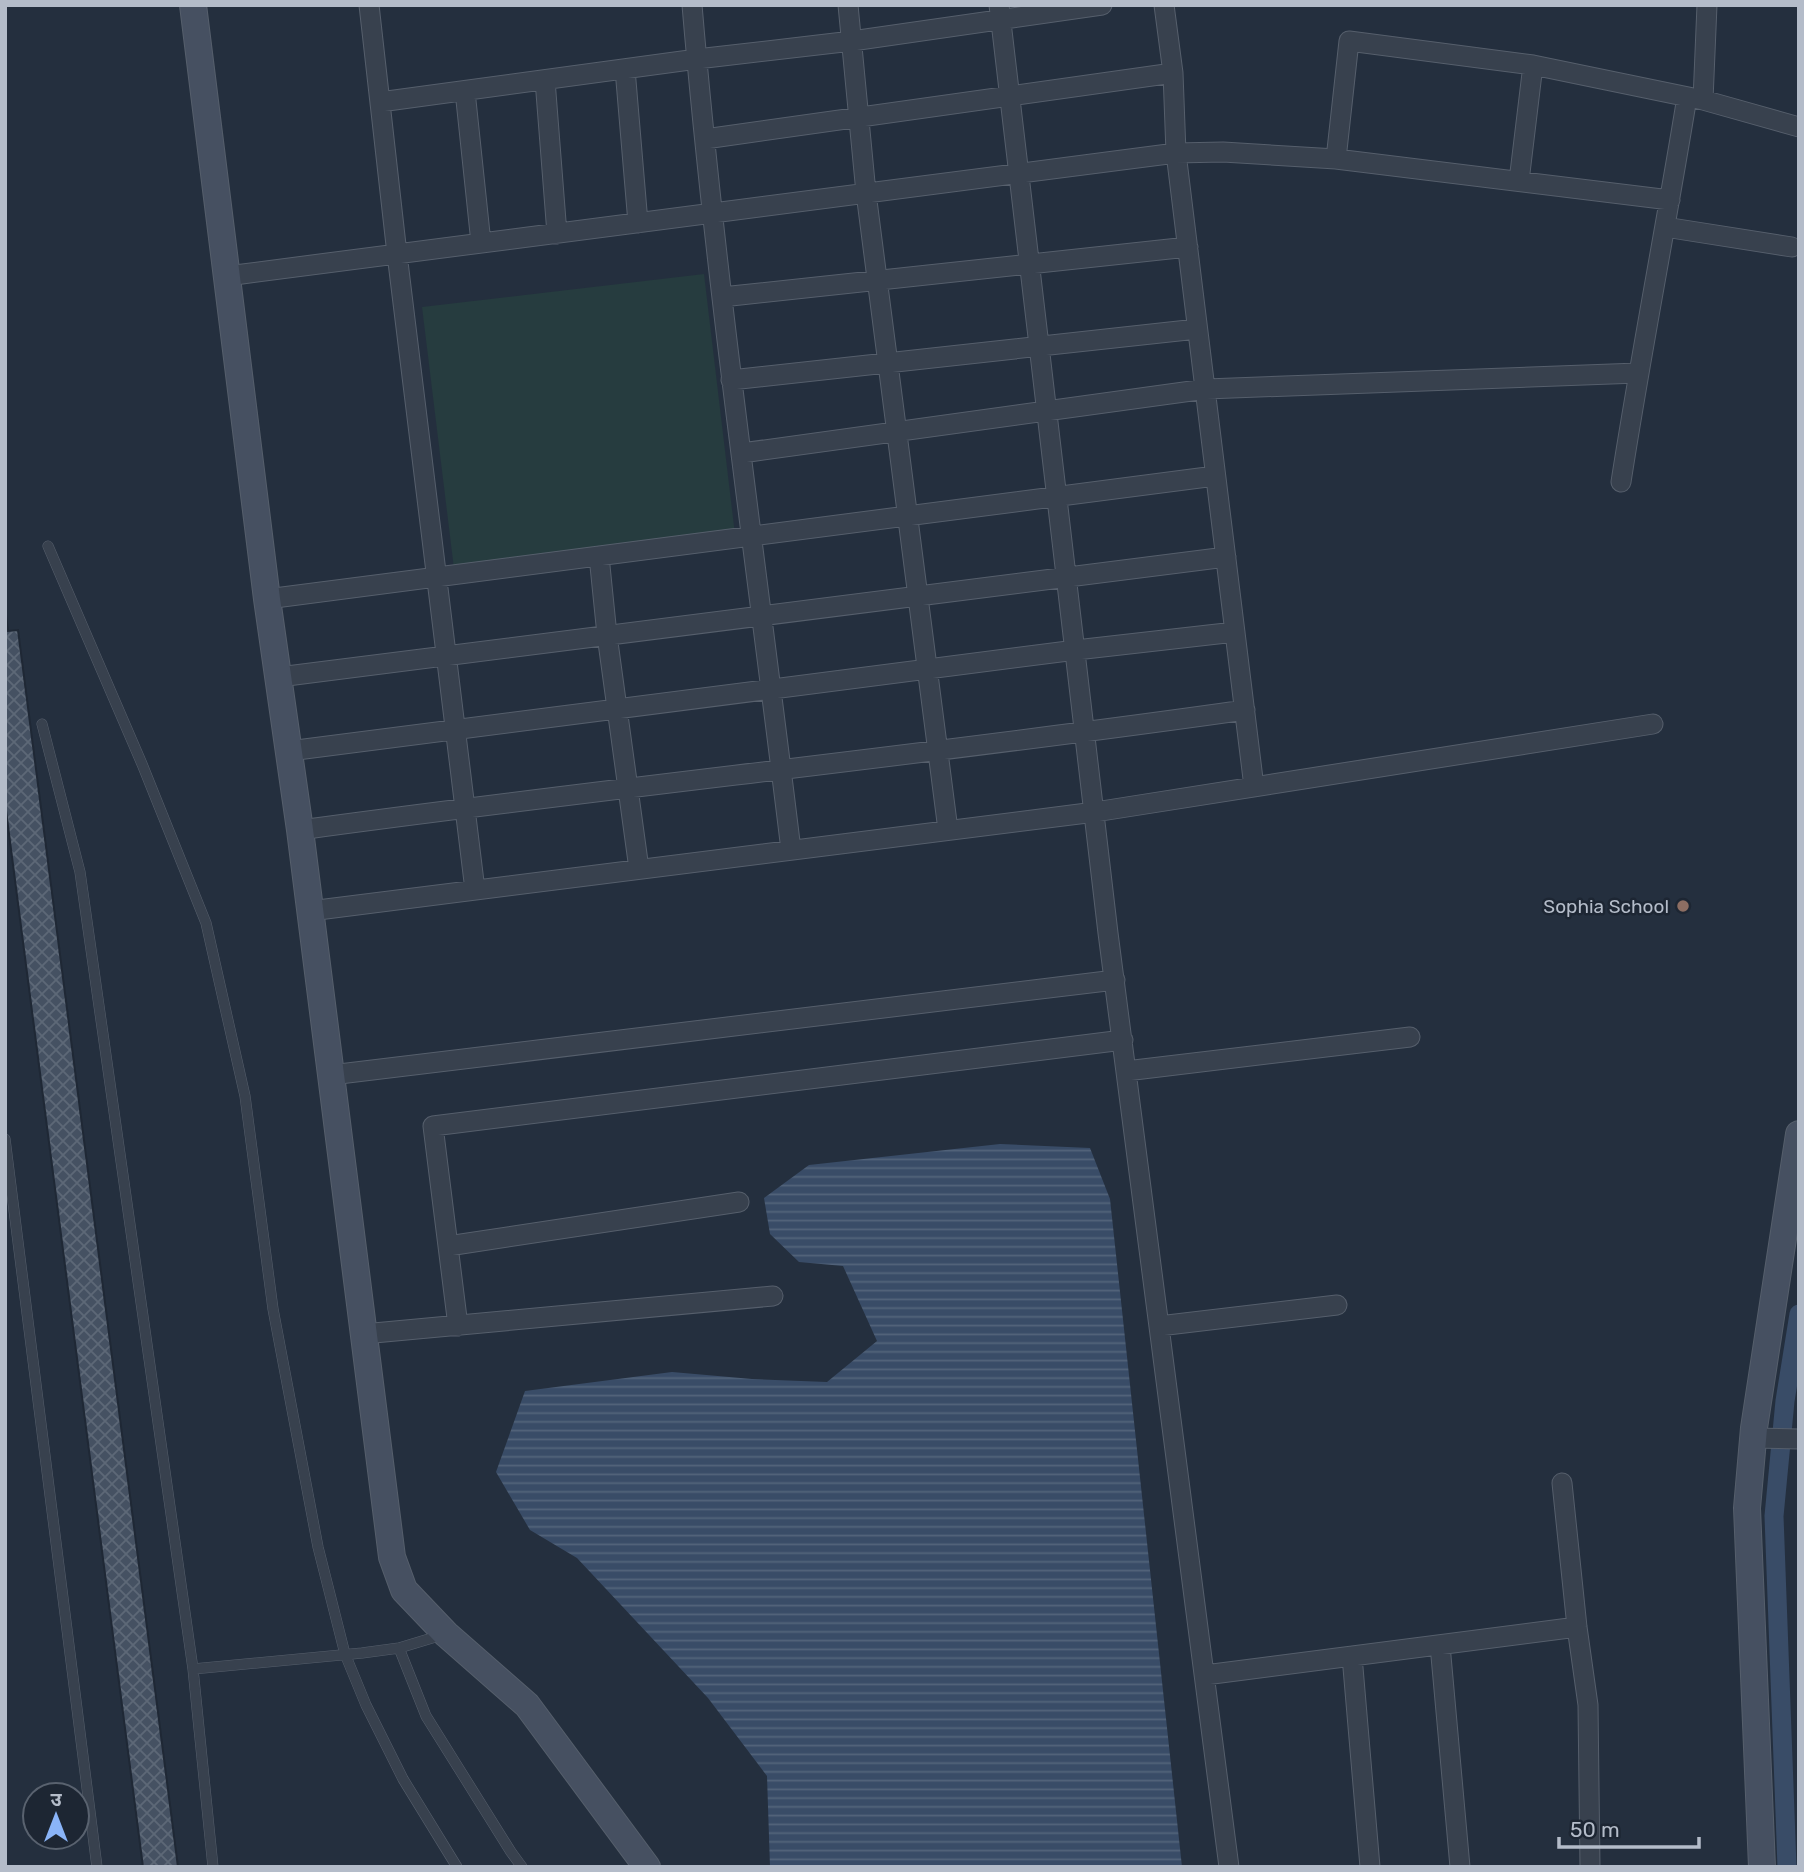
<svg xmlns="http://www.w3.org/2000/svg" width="1804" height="1872" viewBox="0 0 1804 1872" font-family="Rubik,'Noto Sans Devanagari',sans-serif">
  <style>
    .park { fill: #263c3f }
    .water { fill: url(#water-rules) }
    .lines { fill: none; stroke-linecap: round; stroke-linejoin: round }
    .canal { stroke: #394c67; stroke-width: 19 }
    .building { fill: url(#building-cross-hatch); stroke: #1f2835; stroke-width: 2 }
    .lane-casing { stroke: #565f6c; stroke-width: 11 }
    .street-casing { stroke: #565f6c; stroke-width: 21 }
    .secondary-casing { stroke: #565f6c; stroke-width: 28 }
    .lane { stroke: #38414e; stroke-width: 10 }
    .street { stroke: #38414e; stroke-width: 19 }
    .secondary { stroke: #465061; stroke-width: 26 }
    .education-dot { fill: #8d6e63; stroke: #1d2633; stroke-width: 2.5 }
    .labels { text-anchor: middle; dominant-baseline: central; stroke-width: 5; stroke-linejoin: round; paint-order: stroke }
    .poi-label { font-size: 19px; fill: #b4bcc9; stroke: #1d2633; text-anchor: end }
  </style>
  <defs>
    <pattern id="water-rules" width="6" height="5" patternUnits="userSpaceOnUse" patternTransform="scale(1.75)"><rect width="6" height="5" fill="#394c67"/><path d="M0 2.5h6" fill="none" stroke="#53647b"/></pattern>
    <pattern id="building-cross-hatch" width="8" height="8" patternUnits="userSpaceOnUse" patternTransform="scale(1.75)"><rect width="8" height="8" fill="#455162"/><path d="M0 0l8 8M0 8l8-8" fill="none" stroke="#5d6877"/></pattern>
  </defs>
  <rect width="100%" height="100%" fill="#242f3e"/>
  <!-- park -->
  <path class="park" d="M 704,274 L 736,543 L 455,577 L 422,307 Z"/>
  <!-- water -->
  <path class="water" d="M 1000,1144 L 1090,1148 L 1110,1199 L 1182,1867 L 770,1867 L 767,1776 L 708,1698 L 577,1558 L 530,1530 L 496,1472 L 525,1391 L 672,1372 L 752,1379 L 827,1382 L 877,1341 L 843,1266 L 799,1262 L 770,1234 L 764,1198 L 809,1165 Z"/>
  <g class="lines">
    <!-- canal -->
    <path class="canal" d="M 1787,1867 L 1774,1516 L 1785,1401 L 1799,1314"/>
  </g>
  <!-- building -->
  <path class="building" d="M 5,608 L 8,631 L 18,630 L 178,1867 L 143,1867 L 5,803 Z"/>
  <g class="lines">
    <!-- lane casing -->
    <g class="lane-casing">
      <path id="lane" d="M 48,546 L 142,764 L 206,923 L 245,1096 L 273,1309 L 318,1547 L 345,1654 L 366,1705 L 403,1779 L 457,1867
        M 42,724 L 80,872 L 193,1669 L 213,1867
        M 5,1139 L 97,1867
        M 399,1648 L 426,1716 L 511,1852 L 522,1867
        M 193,1669 L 362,1653 L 399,1648 L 442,1635"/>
    </g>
    <!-- street casing -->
    <g class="street-casing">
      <path id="street" d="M 369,5 L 397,254 L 475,890
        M 692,5 C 716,288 757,569 791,850
        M 848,5 L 866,193 L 948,830
        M 999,5 L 1108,933 L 1229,1867
        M 1164,5 L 1173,73 L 1176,153 L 1254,787
        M 625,69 L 638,223
        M 545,80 L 557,234
        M 465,91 L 481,243
        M 1703,100 L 1707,5
        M 380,102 L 697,59 L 852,41 L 1102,5
        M 705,139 L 1173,73
        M 1336,159 L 1349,41 L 1533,65 L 1703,100 L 1799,127
        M 1519,181 L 1533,65
        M 1665,227 L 1792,247
        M 227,276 L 1176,153 L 1223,152 L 1336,159 L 1670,200
        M 722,297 L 1188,247
        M 731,380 L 1197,329
        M 742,453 L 1206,389 L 1638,373
        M 1621,482 C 1641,353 1666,226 1687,97
        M 599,556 L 607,635 L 639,869
        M 267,599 L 1215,476
        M 279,677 L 1226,557
        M 289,751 L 1076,650 L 1235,632
        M 300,830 C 614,787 930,755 1245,710
        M 310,911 L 1095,812 L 1653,724
        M 1126,1071 L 1410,1037
        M 331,1075 L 1115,980
        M 448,1246 L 739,1202
        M 458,1326 L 433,1126 L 1123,1040
        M 1159,1326 L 1337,1305
        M 363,1334 L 773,1296
        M 1752,1438 L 1799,1439
        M 1562,1483 L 1577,1627 L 1588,1705 L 1590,1867
        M 1440,1645 L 1460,1867
        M 1352,1656 L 1370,1867
        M 1205,1675 L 1577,1627"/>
    </g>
    <!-- secondary casing -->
    <g class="secondary-casing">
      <path id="secondary" d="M 193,5 L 267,599 L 300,830 L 392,1557 L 404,1590 L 446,1634 L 527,1705 L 647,1867
        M 1762,1867 L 1747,1508 L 1754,1428 L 1799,1134"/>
    </g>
    <!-- lane -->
    <use href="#lane" class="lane"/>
    <!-- street -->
    <use href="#street" class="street"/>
    <!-- secondary -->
    <use href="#secondary" class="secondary"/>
  </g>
  <!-- markers -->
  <circle class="education-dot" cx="1683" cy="906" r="7"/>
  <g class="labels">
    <!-- poi labels -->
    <g class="poi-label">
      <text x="1669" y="906">Sophia School</text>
    </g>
  </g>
  <!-- border -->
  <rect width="1804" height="1872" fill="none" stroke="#b4bcc9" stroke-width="14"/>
  <!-- north arrow -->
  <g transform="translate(56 1816)"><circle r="33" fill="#1d2633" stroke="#59626f" stroke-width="2"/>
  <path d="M0-5L12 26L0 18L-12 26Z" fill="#8ab4f8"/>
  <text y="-10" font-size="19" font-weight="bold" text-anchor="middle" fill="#b4bcc9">उ</text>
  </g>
  <!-- scale -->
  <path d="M1559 1837v10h140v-10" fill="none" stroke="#b4bcc9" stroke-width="3.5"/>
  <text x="1570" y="1837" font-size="21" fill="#b4bcc9" stroke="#1d2633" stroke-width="5" paint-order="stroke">50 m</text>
</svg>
